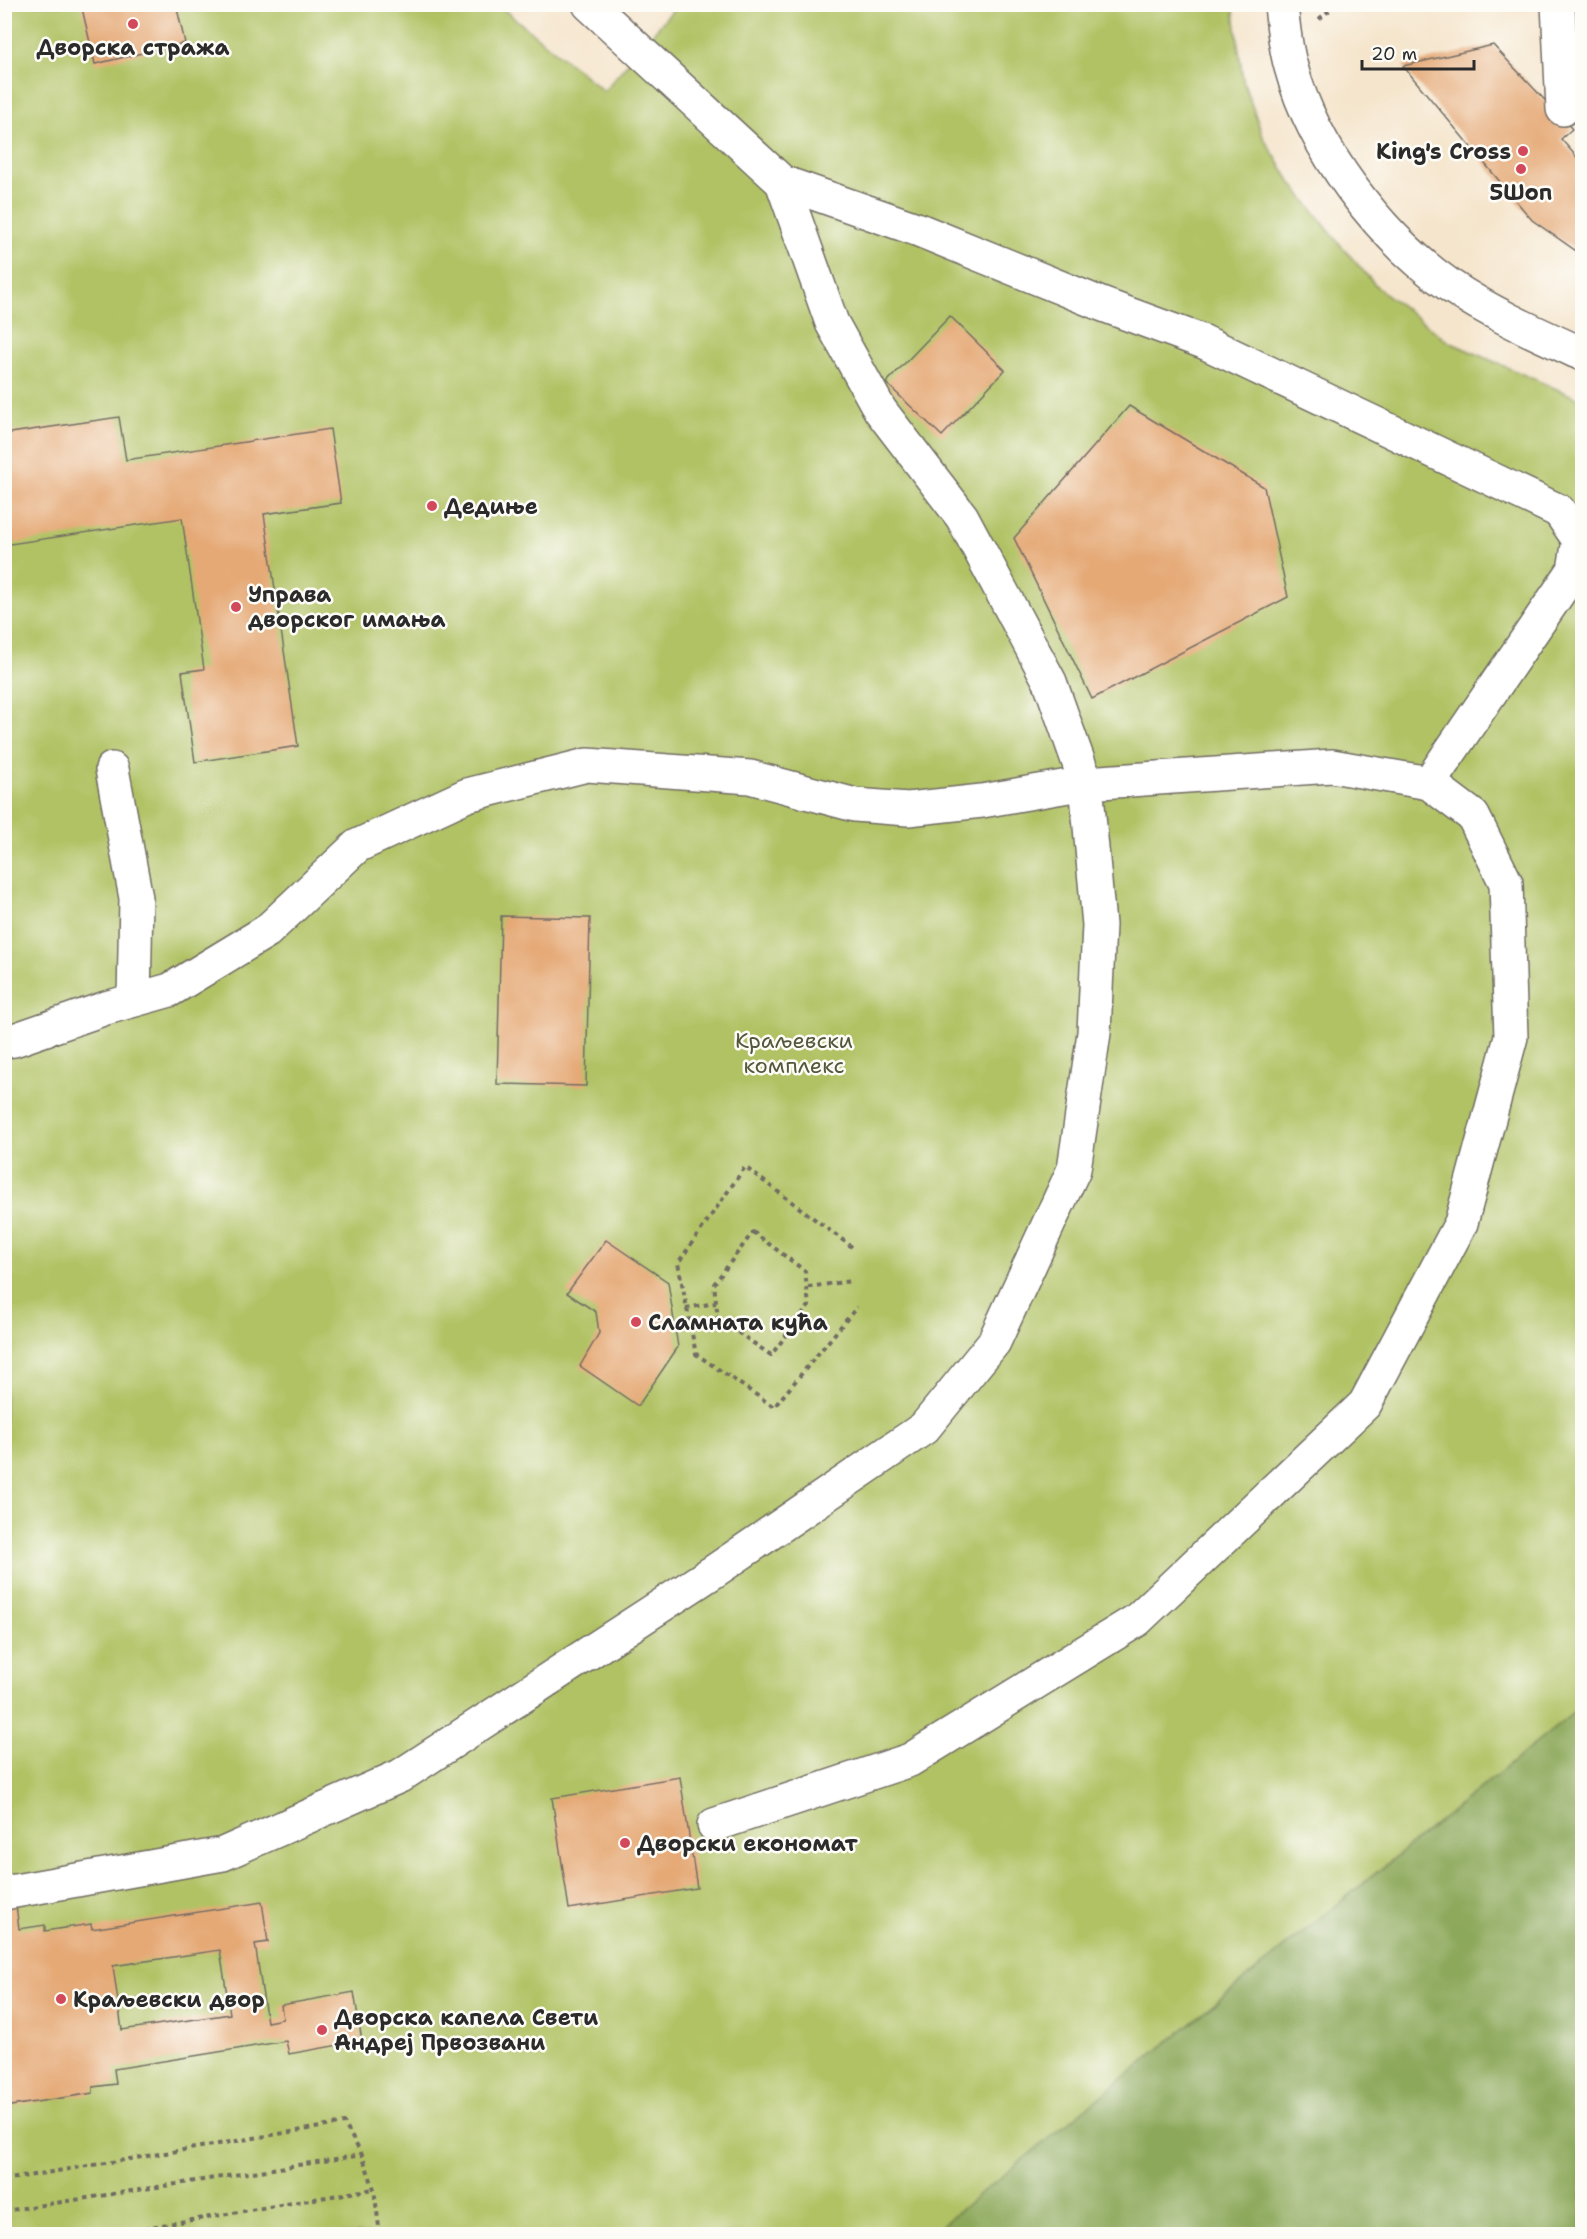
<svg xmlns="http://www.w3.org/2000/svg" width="1587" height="2239" viewBox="0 0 1587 2239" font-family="'Shantell Sans',sans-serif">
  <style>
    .green { fill: #b1c265; stroke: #6e7648; stroke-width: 1.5 }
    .forest { fill: #8ca85a; stroke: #5c6a42; stroke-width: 1.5 }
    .building { fill: #e5a976; fill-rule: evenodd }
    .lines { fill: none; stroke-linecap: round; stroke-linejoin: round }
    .minor-casing { stroke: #726c63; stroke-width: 36 }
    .path { stroke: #726c63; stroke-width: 4; stroke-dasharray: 4.5 4.5; stroke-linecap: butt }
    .minor { stroke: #fff; stroke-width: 33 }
    .poi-dot { fill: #d1495b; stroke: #fdfcf7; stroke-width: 2 }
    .labels { text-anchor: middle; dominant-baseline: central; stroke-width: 5; stroke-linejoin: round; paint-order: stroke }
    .poi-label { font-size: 22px; font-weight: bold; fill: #2b2b2b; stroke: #fdfcf7; text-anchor: start }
    .park-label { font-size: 22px; fill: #53583c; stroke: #fdfcf7 }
  </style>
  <rect width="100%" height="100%" fill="#fdfcf7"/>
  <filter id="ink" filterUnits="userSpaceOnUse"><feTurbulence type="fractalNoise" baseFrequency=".0167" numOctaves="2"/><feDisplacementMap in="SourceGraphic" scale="12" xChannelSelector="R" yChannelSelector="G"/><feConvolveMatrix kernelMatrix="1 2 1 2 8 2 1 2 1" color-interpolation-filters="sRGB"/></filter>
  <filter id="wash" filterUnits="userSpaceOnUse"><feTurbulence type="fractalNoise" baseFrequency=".008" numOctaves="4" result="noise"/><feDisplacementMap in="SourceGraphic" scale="24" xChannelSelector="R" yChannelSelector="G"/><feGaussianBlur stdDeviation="1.35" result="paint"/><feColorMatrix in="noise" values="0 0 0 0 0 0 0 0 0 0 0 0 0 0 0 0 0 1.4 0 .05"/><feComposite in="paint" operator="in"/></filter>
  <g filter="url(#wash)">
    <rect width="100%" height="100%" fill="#f5e5cc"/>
    <!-- green -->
    <path class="green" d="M 4,5 L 498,5 L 604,91 L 677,5 L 1233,5 L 1243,80 L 1263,137 L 1290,181 L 1338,242 L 1378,288 L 1449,342 L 1582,400 L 1582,1706 L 931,2234 L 5,2234 Z"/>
    <!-- forest -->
    <path class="forest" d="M 1582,1706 L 1582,2234 L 931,2234 Z"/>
    <g id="blocks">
      <!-- building -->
      <path class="building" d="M 81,4 L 176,4 L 185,43 L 95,64 Z
        M 1493,45 L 1572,129 L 1561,139 L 1582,163 L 1582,255 L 1532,220 L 1403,66 Z
        M 950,316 L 1005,370 L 942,436 L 886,383 Z
        M 1129,406 L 1264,487 L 1288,597 L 1092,699 L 1014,538 Z
        M 119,417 L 126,460 L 330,429 L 341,503 L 264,514 L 298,746 L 195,762 L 182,672 L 204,669 L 182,518 L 4,545 L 4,434 Z
        M 501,916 L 590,918 L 586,1086 L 497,1084 Z
        M 606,1240 L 668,1282 L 678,1347 L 638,1406 L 580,1366 L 599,1333 L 596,1312 L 567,1293 Z
        M 680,1777 L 697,1888 L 569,1909 L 552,1798 Z
        M 262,1902 L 268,1942 L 255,1944 L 267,2022 L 283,2019 L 281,2005 L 354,1992 L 362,2041 L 289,2054 L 286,2041 L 114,2069 L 116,2084 L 93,2087 L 93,2093 L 4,2107 L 4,1907 L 16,1905 L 19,1929 L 45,1925 L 45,1931 L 91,1924 L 92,1929 ZM 220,1950 L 230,2014 L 122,2030 L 113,1966 Z"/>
    </g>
  </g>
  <g filter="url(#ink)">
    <use href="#blocks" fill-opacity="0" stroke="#726c63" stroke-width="1.5"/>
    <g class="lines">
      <!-- minor casing -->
      <g class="minor-casing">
        <path id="minor" d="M 589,4 L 782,182 L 919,230 L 1101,304 L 1204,342 L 1559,511 L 1579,540 L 1574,570 L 1582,572
          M 1281,4 C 1283,26 1285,46 1291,67 C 1313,149 1380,237 1449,285 C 1490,313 1538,334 1582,354
          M 1558,4 L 1563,109
          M 112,769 L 136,898 L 134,1000
          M 4,1041 L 14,1040 L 106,1008 L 170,990 L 267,931 L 357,846 L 467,795 L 587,765 L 750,777 L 855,805 L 908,809 L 982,801 L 1086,783 L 1050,682 L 962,517 L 880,410 L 832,323 L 782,182
          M 714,1825 L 910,1760 L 1137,1620 L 1365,1404 L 1461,1223 L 1511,1037 L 1506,883 L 1473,816 L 1429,783 L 1574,570
          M 4,1893 L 223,1854 L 400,1776 L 716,1570 L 924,1428 L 994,1342 L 1074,1169 L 1094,1033 L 1099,925 L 1086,783 L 1332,766 L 1429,783"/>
      </g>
      <!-- path -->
      <path class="path" d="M 1319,19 L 1337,4
        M 753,1232 L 805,1271 L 809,1306 L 771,1355 L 718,1319 L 714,1284 Z
        M 852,1247 L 745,1167 L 678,1263 L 696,1354 L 774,1407 L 857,1307
        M 808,1287 L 851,1281
        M 686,1308 L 716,1303
        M 4,2180 L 344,2123 L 362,2155 L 374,2189 L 380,2234
        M 4,2211 L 362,2155
        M 109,2234 L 374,2189"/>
      <!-- minor -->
      <use href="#minor" class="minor"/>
    </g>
  </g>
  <!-- markers -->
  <g class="poi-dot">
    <circle cx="133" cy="24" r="6"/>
    <circle cx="1523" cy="151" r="6"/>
    <circle cx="1521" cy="169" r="6"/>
    <circle cx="432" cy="506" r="6"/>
    <circle cx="236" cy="607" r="6"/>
    <circle cx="636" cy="1322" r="6"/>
    <circle cx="625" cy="1843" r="6"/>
    <circle cx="61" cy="1999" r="6"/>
    <circle cx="322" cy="2030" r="6"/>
  </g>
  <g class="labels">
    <!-- poi labels -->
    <g class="poi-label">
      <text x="133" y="47" text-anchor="middle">Дворска стража</text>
      <text x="1511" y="151" text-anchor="end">King's Cross</text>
      <text x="1521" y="192" text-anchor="middle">5Шоп</text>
      <text x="444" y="506">Дедиње</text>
      <text x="248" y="594">Управа<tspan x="248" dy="25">дворског имања</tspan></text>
      <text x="648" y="1322">Сламната кућа</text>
      <text x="637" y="1843">Дворски економат</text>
      <text x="73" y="1999">Краљевски двор</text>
      <text x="334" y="2017">Дворска капела Свети<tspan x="334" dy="25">Андреј Првозвани</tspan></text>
    </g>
    <!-- park labels -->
    <g class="park-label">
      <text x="794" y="1040">Краљевски<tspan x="794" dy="25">комплекс</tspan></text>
    </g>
  </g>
  <!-- margin -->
  <rect width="1587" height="2239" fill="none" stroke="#fdfcf7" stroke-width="24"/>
  <!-- scale -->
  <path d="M1362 60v9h112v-9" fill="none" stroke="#2b2b2b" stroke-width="3"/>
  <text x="1371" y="60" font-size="18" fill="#2b2b2b" stroke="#fdfcf7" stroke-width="4.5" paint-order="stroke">20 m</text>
</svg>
